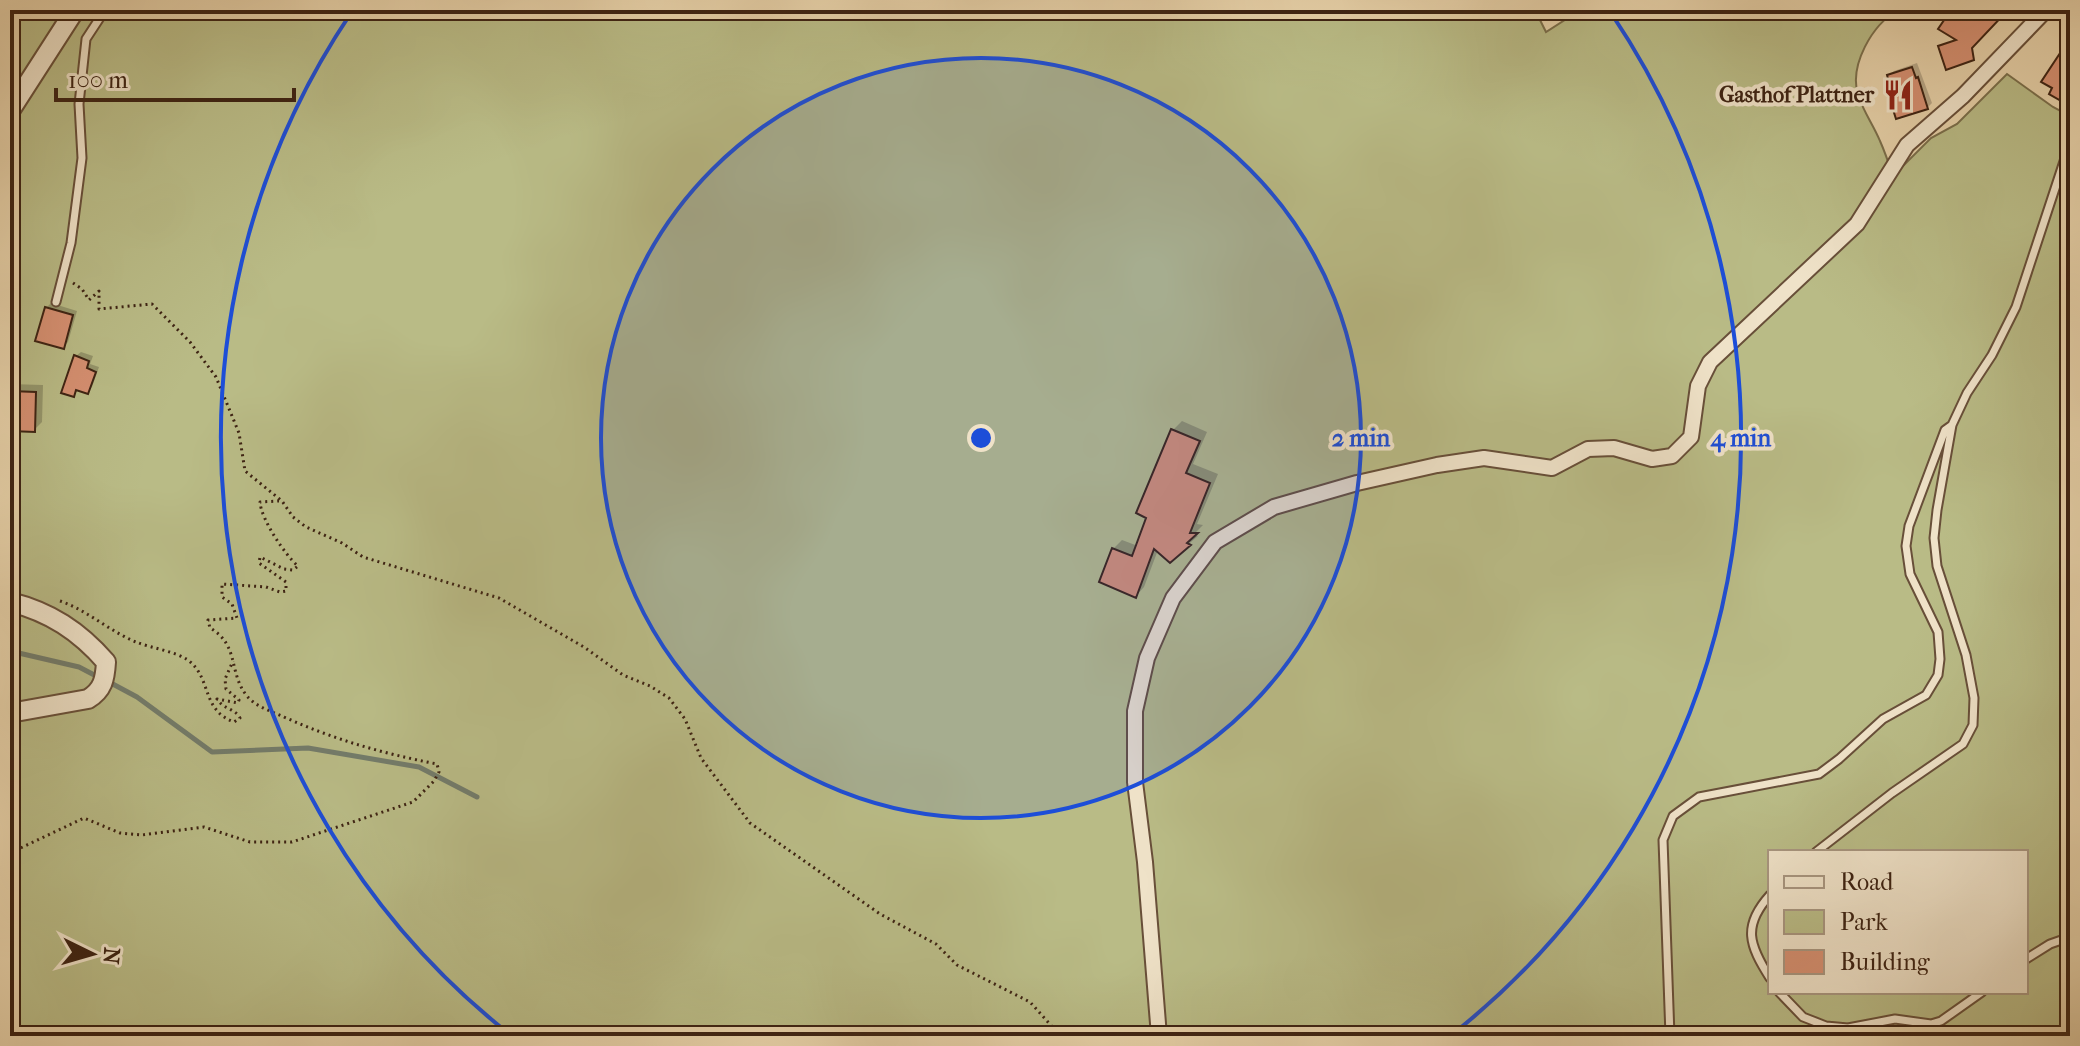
<svg xmlns="http://www.w3.org/2000/svg" width="2080" height="1046" viewBox="0 0 2080 1046" font-family="'IM FELL French Canon',serif">
  <style>
    .green { fill: #b9bb86; stroke: #7b6f4c; stroke-width: 2; fill-rule: evenodd }
    .shadow { fill: #0003 }
    .lines { fill: none; stroke-linecap: round; stroke-linejoin: round }
    .stream { stroke: #737c6b; stroke-width: 5 }
    .building { fill: #d69072; stroke: #3d2313; stroke-width: 2 }
    .service-casing { stroke: #684f39; stroke-width: 11 }
    .minor-casing { stroke: #684f39; stroke-width: 18 }
    .tertiary-casing { stroke: #684f39; stroke-width: 22 }
    .path { stroke: #3d2313; stroke-width: 3; stroke-dasharray: 2 4; stroke-linecap: butt }
    .service { stroke: #efe2c8; stroke-width: 7 }
    .minor { stroke: #efe2c8; stroke-width: 14 }
    .tertiary { stroke: #efe2c8; stroke-width: 18 }
    .ring { fill: none; stroke: #1d4ed8; stroke-width: 4 }
    .labels { text-anchor: middle; dominant-baseline: central; stroke-width: 8; stroke-linejoin: round; paint-order: stroke }
    .poi-label { font-size: 22px; font-weight: bold; fill: #3d2313; stroke: #efe2c8; text-anchor: end }
    .centre { fill: #1d4ed8; stroke: #efe2c8; stroke-width: 4 }
    .ring-label { font-size: 24px; text-anchor: middle; font-weight: bold; fill: #1d4ed8; stroke: #efe2c8; stroke-width: 8; stroke-linejoin: round; paint-order: stroke }
  </style>
  <rect width="100%" height="100%" fill="#e7d2aa"/>
  <filter id="stains"><feTurbulence type="fractalNoise" baseFrequency=".0025" numOctaves="4"/><feColorMatrix values="0 0 0 0 .2 0 0 0 0 .09 0 0 0 0 .02 0 0 0 .5 -.17"/></filter>
  <radialGradient id="worn" r=".72"><stop offset=".6" stop-color="#630" stop-opacity="0"/><stop offset="1" stop-color="#630" stop-opacity=".3"/></radialGradient>
  <!-- green -->
  <path class="green" d="M 10,10 L 1535,10 L 1546,32 L 1574,14 L 1573,10 L 1898,10 C 1872,25 1849,65 1858,95 C 1863,111 1874,126 1880,141 C 1885,152 1889,164 1893,176 L 1931,138 L 1957,124 L 2007,74 L 2053,107 L 2070,116 L 2070,1036 L 10,1036 ZM 1770,852 L 2026,852 L 2026,992 L 1770,992 Z"/>
  <!-- shadow -->
  <path class="shadow" d="M 1917,63 L 1932,103 L 1927,108 L 1892,84 L 1889,75 L 1894,71 Z
    M 51,303 L 77,311 L 68,342 L 63,347 L 46,308 Z
    M 81,352 L 93,356 L 90,364 L 99,367 L 92,387 L 87,391 L 78,390 L 73,395 L 76,356 Z
    M 10,384 L 43,385 L 42,422 L 34,430 L 10,429 Z
    M 1182,421 L 1207,432 L 1193,464 L 1218,474 L 1197,524 L 1203,525 L 1194,534 L 1198,536 L 1170,560 L 1158,550 L 1144,587 L 1136,596 L 1113,549 L 1122,540 L 1138,546 L 1149,516 L 1138,512 L 1173,430 Z
    M 1981,1025 L 1999,1036 L 1971,1036 Z
    M 1912,1031 L 1920,1036 L 1907,1036 Z"/>
  <g class="lines">
    <!-- stream -->
    <path class="stream" d="M 10,651 L 79,667 L 100,678
      M 109,682 L 137,697 L 212,752 L 308,748 L 419,767 L 477,797"/>
  </g>
  <!-- building -->
  <path class="building" d="M 1951,10 L 2008,10 L 1972,48 L 1974,60 L 1946,70 L 1938,46 L 1956,40 L 1938,29 Z
    M 2070,38 L 2070,106 L 2049,94 L 2052,88 L 2041,82 Z
    M 1912,67 L 1916,78 L 1918,77 L 1928,109 L 1896,119 L 1886,87 L 1890,86 L 1887,75 Z
    M 45,307 L 73,315 L 64,349 L 35,341 Z
    M 74,355 L 89,361 L 87,368 L 96,372 L 88,394 L 76,390 L 74,397 L 61,393 Z
    M 10,391 L 36,392 L 35,432 L 10,431 Z
    M 1171,429 L 1200,441 L 1186,473 L 1210,483 L 1190,533 L 1198,533 L 1187,543 L 1191,545 L 1170,563 L 1154,549 L 1136,598 L 1099,582 L 1112,548 L 1132,556 L 1146,518 L 1136,513 Z"/>
  <g class="lines">
    <!-- service casing -->
    <g class="service-casing">
      <path id="service" d="M 56,302 L 71,243 L 82,158 L 79,104 L 86,39 L 105,10
        M 1816,852 L 1892,793 L 1963,744 L 1973,725 L 1974,698 L 1966,655 L 1937,566 L 1934,538 L 1937,510 L 1952,425 L 1967,393 L 1992,355 L 2016,307 L 2070,143
        M 1770,895 C 1742,926 1749,945 1770,978
        M 2026,959 L 2050,944 L 2070,937
        M 1779,992 L 1803,1017 L 1826,1026 L 1848,1028 L 1895,1019 L 1931,1024 L 1941,1021 L 1982,992
        M 1670,1036 L 1663,840 L 1673,816 L 1699,797 L 1819,774 L 1839,759 L 1883,719 L 1926,695 L 1938,675 L 1940,659 L 1938,632 L 1910,574 L 1906,546 L 1909,526 L 1945,430 L 1952,425"/>
    </g>
    <!-- minor casing -->
    <g class="minor-casing">
      <path id="minor" d="M 1159,1036 L 1145,862 L 1135,782 L 1135,711 L 1147,658 L 1173,598 L 1215,542 L 1274,507 L 1357,483 L 1437,465 L 1484,458 L 1552,468 L 1588,449 L 1614,448 L 1652,459 L 1672,456 L 1691,437 L 1698,386 L 1710,362 L 1857,224 L 1907,145 L 1963,96 L 2046,10"/>
    </g>
    <!-- tertiary casing -->
    <g class="tertiary-casing">
      <path id="tertiary" d="M 10,111 L 75,10
        M 10,602 C 50,612 79,631 106,662 C 105,679 103,690 88,699 L 10,713"/>
    </g>
    <!-- path -->
    <path class="path" d="M 73,283 L 82,289 L 89,300 L 99,291 L 99,309 L 152,304 L 190,342 L 216,377 L 239,433 L 245,471 L 282,501 L 293,517 L 306,527 L 342,543 L 363,557 L 499,598 L 584,647 L 623,675 L 650,686 L 669,698 L 685,719 L 701,758 L 750,823 L 880,914 L 936,944 L 957,965 L 1030,1002 L 1056,1031 L 1056,1036
      M 60,601 C 87,610 109,631 136,642 C 151,648 174,651 188,660 C 212,678 201,710 234,722 L 240,718 C 236,709 223,709 217,699 L 238,703 L 239,700 L 226,689 L 225,679 L 233,661
      M 10,853 L 84,818 L 120,833 L 142,835 L 204,827 L 250,842 L 292,842 L 413,802 L 434,781 L 439,772 L 437,764 C 381,753 336,740 284,717 C 271,711 256,707 247,696 C 228,673 240,645 210,628 L 208,620 L 237,618 L 232,604 L 222,597 L 222,584 L 266,587 L 280,592 L 286,591 L 286,582 L 259,563 L 260,557 L 284,569 L 293,570 L 298,566 C 285,555 261,519 260,502 L 279,501"/>
    <!-- service -->
    <use href="#service" class="service"/>
    <!-- minor -->
    <use href="#minor" class="minor"/>
    <!-- tertiary -->
    <use href="#tertiary" class="tertiary"/>
  </g>
  <!-- distance rings -->
  <circle cx="981" cy="438" r="380" fill="#1d4ed8" fill-opacity=".12"/>
  <g class="ring">
    <circle cx="981" cy="438" r="380"/>
    <path d="M508 1033A760 760 0 0 1 351 13M1611 13A760 760 0 0 1 1454 1033"/>
  </g>
  <!-- icons -->
  <defs>
    <g id="restaurant-bare" transform="scale(2.4)"><path d="M-5-6h1v4h1v-4h1v4h1v-4h1v5L-1.5 .5V6h-2V.5L-5-1ZM5-6V6H3V1.5H1.5Q1.5-4 5-6Z" fill="#8f2418" stroke="#efe2c8" stroke-width="2.5" paint-order="stroke"/></g>
  </defs>
  <g fill-rule="evenodd">
    <use href="#restaurant-bare" x="1898" y="95"/>
  </g>
  <g class="labels">
    <!-- poi labels -->
    <g class="poi-label">
      <text x="1874" y="95">Gasthof Plattner</text>
    </g>
  </g>
  <circle cx="981" cy="438" r="12" class="centre"/>
  <g class="ring-label">
    <text x="1361" y="446">2 min</text>
    <text x="1741" y="446">4 min</text>
  </g>
  <!-- margin -->
  <rect width="2080" height="1046" fill="none" stroke="#e7d2aa" stroke-width="40"/>
  <rect x="12" y="12" width="2056" height="1022" fill="none" stroke="#3d2313" stroke-width="4"/>
  <rect x="20" y="20" width="2040" height="1006" fill="none" stroke="#3d2313" stroke-width="2"/>
  <!-- legend -->
  <rect x="1768" y="850" width="260" height="144" fill="#efe2c8" stroke="#a89680" stroke-width="2"/>
  <rect x="1784" y="876" width="40" height="12" fill="#efe2c8" stroke="#a89680" stroke-width="2"/>
  <text x="1840" y="890" font-size="24" fill="#3d2313">Road</text>
  <rect x="1784" y="910" width="40" height="24" fill="#b9bb86" stroke="#a89680" stroke-width="2"/>
  <text x="1840" y="930" font-size="24" fill="#3d2313">Park</text>
  <rect x="1784" y="950" width="40" height="24" fill="#d69072" stroke="#a89680" stroke-width="2"/>
  <text x="1840" y="970" font-size="24" fill="#3d2313">Building</text>
  <!-- north arrow -->
  <g transform="translate(92 954) rotate(95)" stroke="#efe2c8" stroke-width="6" paint-order="stroke">
  <path d="M0-6L14 30L0 20L-14 30Z" fill="#3d2313"/>
  <text y="-12" font-size="22" font-weight="bold" text-anchor="middle" fill="#3d2313">N</text>
  </g>
  <!-- scale -->
  <path d="M56 88v12h238v-12" fill="none" stroke="#3d2313" stroke-width="4"/>
  <text x="68" y="88" font-size="24" fill="#3d2313" stroke="#efe2c8" stroke-width="6" paint-order="stroke">100 m</text>
  <rect width="100%" height="100%" filter="url(#stains)"/>
  <rect width="100%" height="100%" fill="url(#worn)"/>
</svg>
